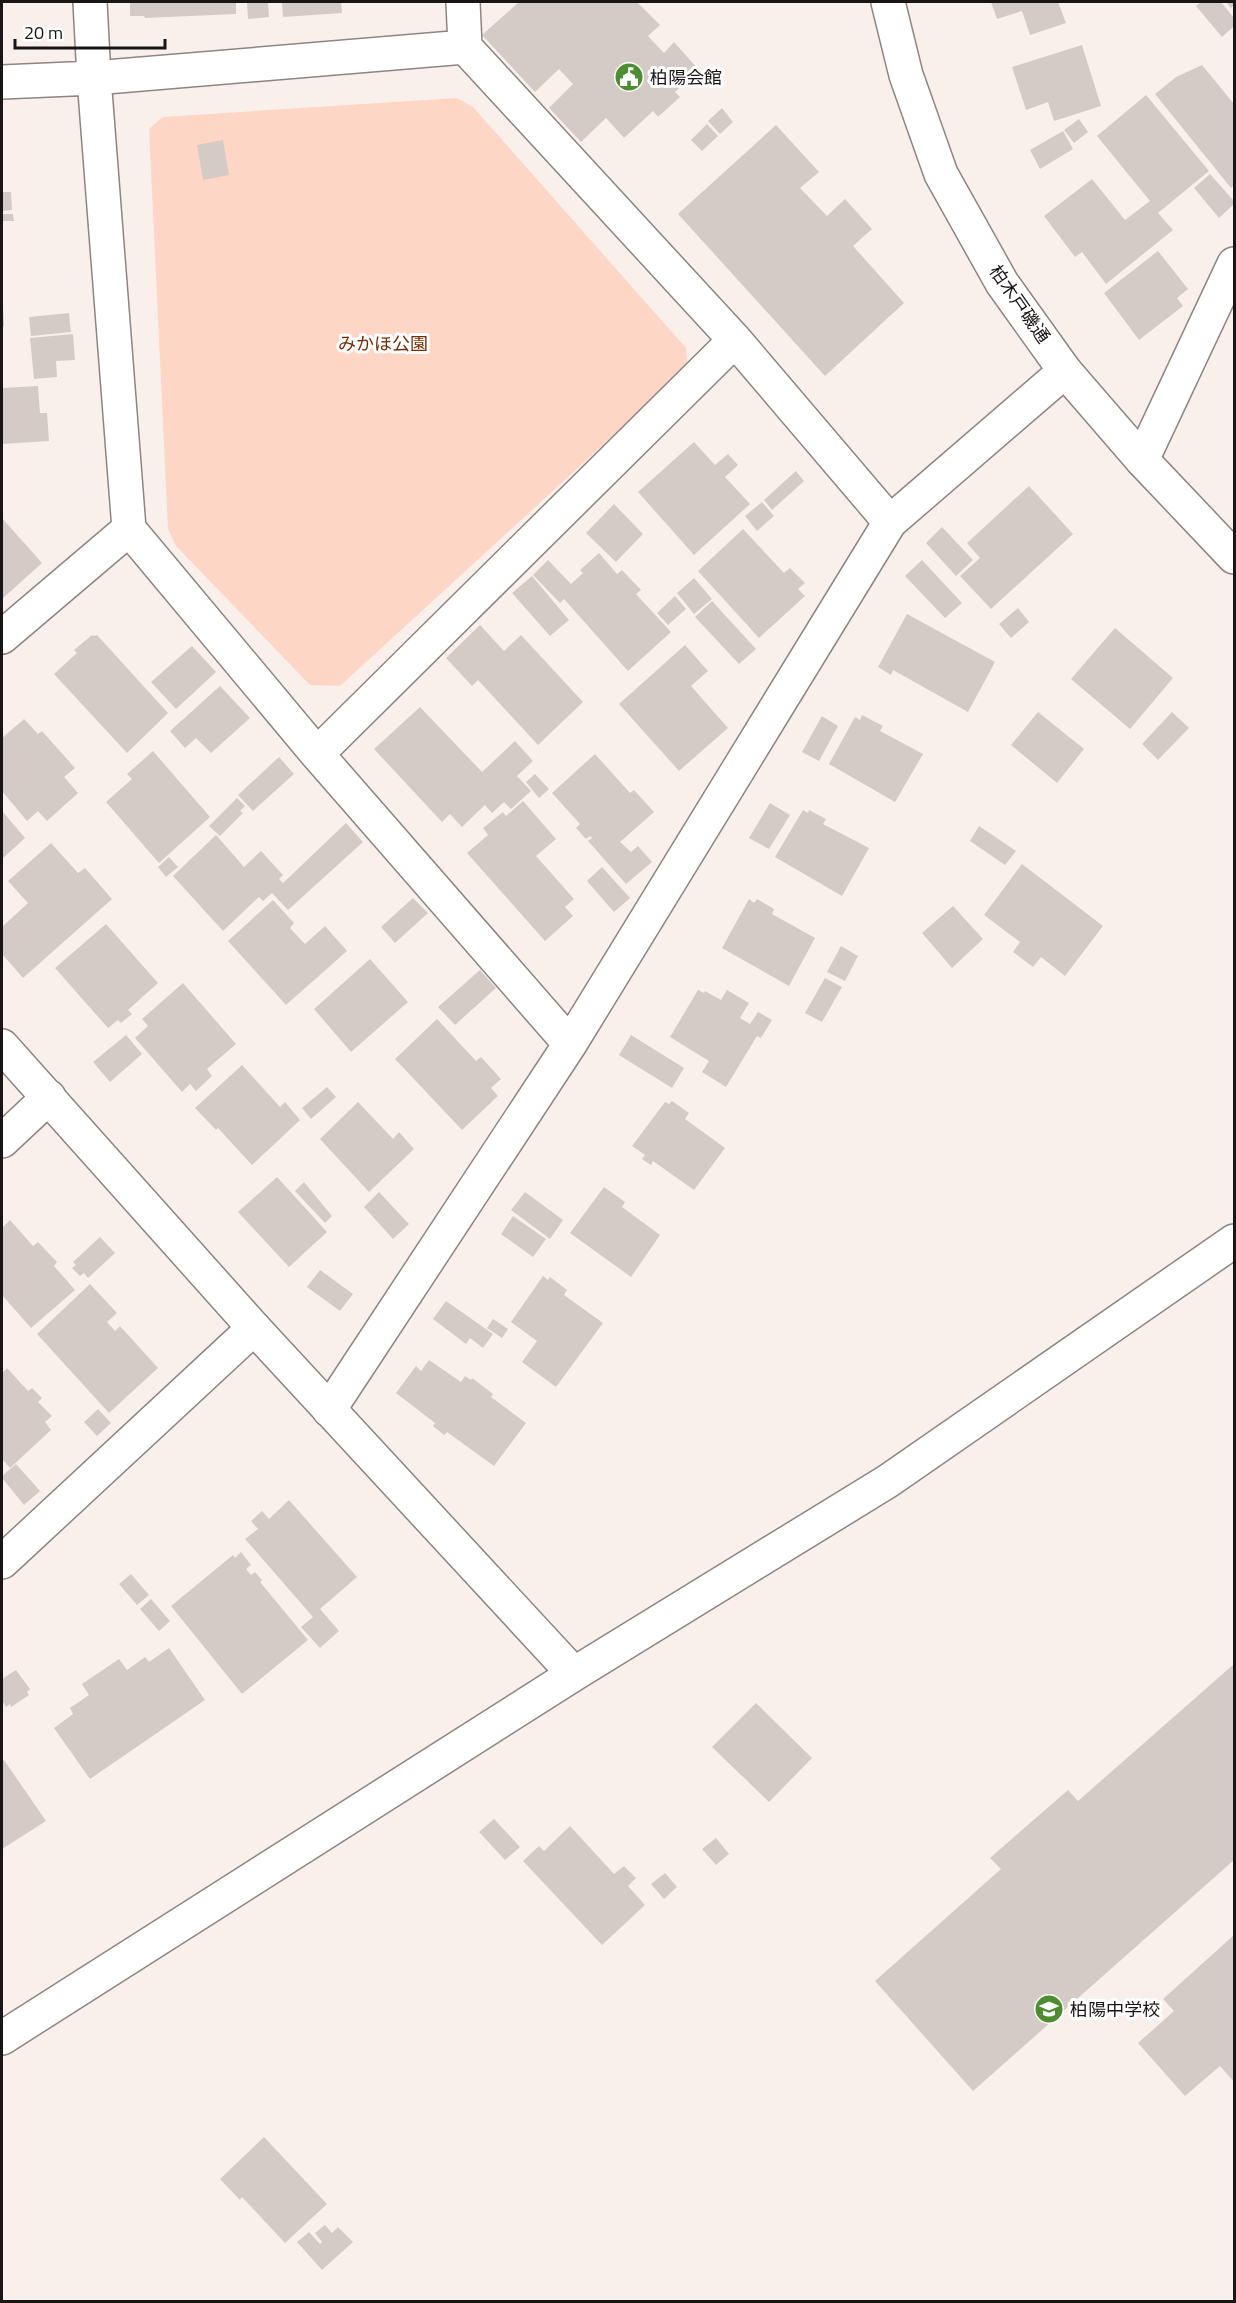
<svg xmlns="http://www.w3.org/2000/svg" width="1236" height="2303" viewBox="0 0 1236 2303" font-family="'Titillium Web','Noto Sans JP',sans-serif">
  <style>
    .green { fill: #fed6c5 }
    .building { fill: #d4cbc7 }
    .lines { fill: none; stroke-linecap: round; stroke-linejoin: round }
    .minor-casing { stroke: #8d8581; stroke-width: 36 }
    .tertiary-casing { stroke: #8d8581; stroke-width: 36 }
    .minor { stroke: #fff; stroke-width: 33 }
    .tertiary { stroke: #fff; stroke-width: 33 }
    .labels { text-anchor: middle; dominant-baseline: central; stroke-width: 6; stroke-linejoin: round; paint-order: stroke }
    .poi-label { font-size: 18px; fill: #181514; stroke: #fff; text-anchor: start }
    .street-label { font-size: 18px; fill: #181514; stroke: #fff }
    .park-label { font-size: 18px; fill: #752c01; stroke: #fff }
  </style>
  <rect width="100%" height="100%" fill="#f9f0ec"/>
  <!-- green -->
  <path class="green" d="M 457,98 L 473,107 L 686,348 L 688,367 L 340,686 L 310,685 L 176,546 L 168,529 L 149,129 L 163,117 Z"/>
  <!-- building -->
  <path class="building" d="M 144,2 L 236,2 L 236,14 L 145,18 L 144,16 L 130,16 L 130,3 Z
    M 247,2 L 268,2 L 269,17 L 248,19 Z
    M 282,2 L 341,2 L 342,13 L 283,17 Z
    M 519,2 L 637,2 L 660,25 L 648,36 L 664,53 L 674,42 L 699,70 L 675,92 L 680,97 L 658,117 L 653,111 L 624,138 L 606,118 L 581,142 L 549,108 L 573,84 L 559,69 L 535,92 L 482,35 Z
    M 991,2 L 1058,2 L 1066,23 L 1030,35 L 1022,11 L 997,19 Z
    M 1201,2 L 1221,2 L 1234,18 L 1234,26 L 1222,37 L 1196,6 Z
    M 1226,2 L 1234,2 L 1234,5 L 1231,8 Z
    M 1082,45 L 1101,106 L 1054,121 L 1048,102 L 1026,110 L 1012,67 Z
    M 1202,65 L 1234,104 L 1234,185 L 1231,188 L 1155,94 L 1176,77 Z
    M 1146,95 L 1209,171 L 1158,213 L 1173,230 L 1106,284 L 1082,252 L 1075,257 L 1044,216 L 1092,179 L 1125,220 L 1150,201 L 1097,136 Z
    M 722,108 L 733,122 L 720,134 L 708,121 Z
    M 1079,119 L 1088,132 L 1074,143 L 1064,130 Z
    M 707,124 L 718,136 L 702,151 L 691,140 Z
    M 776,125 L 819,172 L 800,188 L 827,216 L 845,199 L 872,229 L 853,246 L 904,303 L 825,376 L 678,214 Z
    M 1063,131 L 1073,149 L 1040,169 L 1030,150 Z
    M 223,140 L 229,175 L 203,180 L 197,145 Z
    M 1210,174 L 1234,201 L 1234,204 L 1219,218 L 1194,188 Z
    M 2,192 L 11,192 L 12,210 L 2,211 Z
    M 2,214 L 13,214 L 14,221 L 2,221 Z
    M 1158,251 L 1188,289 L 1177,298 L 1183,306 L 1139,340 L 1104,293 Z
    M 2,311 L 3,311 L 4,326 L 2,326 Z
    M 69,313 L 71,332 L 31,336 L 29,317 Z
    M 73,334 L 75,360 L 56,361 L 57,377 L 34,379 L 30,338 Z
    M 38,386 L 40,413 L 47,413 L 49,441 L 2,444 L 2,388 Z
    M 694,442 L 715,465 L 728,454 L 738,465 L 725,477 L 750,504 L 694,555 L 638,492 Z
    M 796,471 L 804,481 L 772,510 L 764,500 Z
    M 1029,486 L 1073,534 L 991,609 L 960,576 L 980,558 L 967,543 Z
    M 762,502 L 774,516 L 757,531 L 745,516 Z
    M 614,504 L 643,534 L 616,562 L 586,533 Z
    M 2,518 L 42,563 L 2,599 Z
    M 942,527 L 973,560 L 956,576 L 926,543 Z
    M 743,529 L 784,573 L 790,568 L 805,583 L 798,589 L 805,596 L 759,638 L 698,571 Z
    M 599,553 L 617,574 L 622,570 L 641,590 L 636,594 L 671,632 L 628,671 L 564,599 L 560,603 L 533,575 L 548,560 L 571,584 L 583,573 L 580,570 Z
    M 922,560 L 962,603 L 945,618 L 905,576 Z
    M 532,576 L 569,620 L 550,636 L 512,593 Z
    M 694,578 L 712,599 L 694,614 L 677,593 Z
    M 675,596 L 686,609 L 668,625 L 657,613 Z
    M 712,601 L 756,649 L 739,664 L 695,617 Z
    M 1018,608 L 1029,622 L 1011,638 L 999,624 Z
    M 907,614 L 995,662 L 968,712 L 893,670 L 891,675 L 878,667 Z
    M 480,625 L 504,651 L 521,635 L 583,702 L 538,745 L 478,680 L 472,686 L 446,658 Z
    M 1115,628 L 1173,678 L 1130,729 L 1071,679 Z
    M 92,635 L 94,636 L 97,635 L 168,713 L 127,753 L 54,674 L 77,653 L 74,650 Z
    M 685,645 L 708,671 L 691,686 L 728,728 L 679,771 L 619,704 Z
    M 192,646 L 216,672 L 176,709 L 151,682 Z
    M 220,686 L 250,718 L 211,753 L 196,738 L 185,748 L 170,731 Z
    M 420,707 L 482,772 L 515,741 L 533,761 L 517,776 L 531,791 L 511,809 L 504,802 L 492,813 L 485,805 L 462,827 L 450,814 L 442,822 L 374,749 Z
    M 1038,712 L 1084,749 L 1057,783 L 1011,745 Z
    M 1172,712 L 1189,728 L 1158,760 L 1142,744 Z
    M 862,715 L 883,726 L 880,731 L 923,754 L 895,802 L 829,764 L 855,717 L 860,720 Z
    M 822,716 L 838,726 L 819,761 L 802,752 Z
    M 24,719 L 38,734 L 42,731 L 75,768 L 64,777 L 78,793 L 47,821 L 38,811 L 27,821 L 2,791 L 2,738 Z
    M 153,751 L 210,817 L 159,863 L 106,802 L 132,779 L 127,774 Z
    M 595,754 L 630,793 L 634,790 L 654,812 L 620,842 L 631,852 L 638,846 L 652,862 L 626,884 L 588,841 L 592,838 L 590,836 L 586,839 L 576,828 L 580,824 L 552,793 Z
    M 279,757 L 294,774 L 253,811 L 238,795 Z
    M 535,774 L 549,789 L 539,798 L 526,782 Z
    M 237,798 L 245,806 L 240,811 L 243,813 L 220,836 L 209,826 Z
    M 523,801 L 556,839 L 536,856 L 574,899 L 565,907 L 573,916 L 545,941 L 467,853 L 488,835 L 483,828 L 503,812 L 506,816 Z
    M 770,803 L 790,815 L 769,849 L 749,838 Z
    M 803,810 L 808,813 L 809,810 L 826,819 L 823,824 L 869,848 L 842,896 L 775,857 Z
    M 2,811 L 25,838 L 2,859 Z
    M 346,823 L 363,842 L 288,910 L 272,893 L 263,901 L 259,897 L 223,931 L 173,876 L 216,835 L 244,867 L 261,851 L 283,875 L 279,879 L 283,883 Z
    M 979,826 L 1016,851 L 1005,865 L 970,841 Z
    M 51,843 L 78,873 L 85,868 L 112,899 L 23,978 L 2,954 L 2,927 L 28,903 L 8,881 Z
    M 169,857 L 178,867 L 166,877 L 158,867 Z
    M 1022,864 L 1103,926 L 1065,976 L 1041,957 L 1033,967 L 1013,952 L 1020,942 L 984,915 Z
    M 602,867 L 630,898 L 614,912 L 587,881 Z
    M 413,898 L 428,913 L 395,943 L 381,927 Z
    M 749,899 L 754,903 L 757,899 L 774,909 L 772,914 L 815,938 L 789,986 L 722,948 Z
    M 273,900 L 294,923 L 290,928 L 305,944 L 325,926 L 347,951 L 286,1005 L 228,941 Z
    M 953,906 L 983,939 L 952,968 L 922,933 Z
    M 106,924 L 158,983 L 128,1010 L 132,1014 L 121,1023 L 118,1020 L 108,1028 L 55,968 Z
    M 841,946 L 858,956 L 845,981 L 827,972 Z
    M 370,959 L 408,1002 L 351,1052 L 314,1009 Z
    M 480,970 L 496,988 L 455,1025 L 438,1007 Z
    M 825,978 L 842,987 L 822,1022 L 805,1013 Z
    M 183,983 L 236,1044 L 207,1069 L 212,1076 L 196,1091 L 190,1084 L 182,1092 L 135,1038 L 148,1026 L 142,1019 Z
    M 698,990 L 704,993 L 705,991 L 721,1000 L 727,990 L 749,1003 L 740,1018 L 750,1024 L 758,1012 L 772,1020 L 761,1038 L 757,1036 L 726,1087 L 702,1072 L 709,1061 L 670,1037 Z
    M 437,1019 L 476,1061 L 481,1057 L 501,1079 L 491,1088 L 498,1096 L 462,1130 L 395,1059 Z
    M 126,1035 L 142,1054 L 110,1082 L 93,1062 Z
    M 631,1035 L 684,1068 L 672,1088 L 619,1055 Z
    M 242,1065 L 280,1107 L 285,1102 L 300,1120 L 252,1165 L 218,1128 L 216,1130 L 195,1108 Z
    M 327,1087 L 336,1097 L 311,1119 L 302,1108 Z
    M 672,1101 L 689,1113 L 685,1119 L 725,1148 L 694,1190 L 653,1161 L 651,1165 L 642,1159 L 645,1155 L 632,1146 L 665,1102 L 669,1104 Z
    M 358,1102 L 393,1139 L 399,1132 L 414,1149 L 369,1192 L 320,1139 Z
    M 277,1177 L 327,1232 L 289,1267 L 238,1212 Z
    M 304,1182 L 332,1216 L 325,1223 L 295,1191 Z
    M 604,1187 L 625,1202 L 622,1207 L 660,1235 L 631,1277 L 570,1233 Z
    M 379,1192 L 409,1224 L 393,1239 L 364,1207 Z
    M 525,1192 L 563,1220 L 550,1239 L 511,1210 Z
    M 513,1216 L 546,1239 L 533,1257 L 501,1234 Z
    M 10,1220 L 33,1246 L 38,1242 L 57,1262 L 54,1266 L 75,1290 L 31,1328 L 2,1295 L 2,1228 Z
    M 100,1237 L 115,1253 L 88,1278 L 84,1273 L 80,1276 L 72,1268 L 76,1265 L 73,1262 Z
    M 320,1270 L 353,1294 L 340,1311 L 307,1287 Z
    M 543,1276 L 548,1280 L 550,1277 L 567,1290 L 564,1295 L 603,1323 L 556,1387 L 522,1362 L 537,1341 L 511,1322 Z
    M 90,1284 L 117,1313 L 107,1322 L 115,1331 L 120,1326 L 158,1368 L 109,1413 L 37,1334 Z
    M 446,1301 L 493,1334 L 483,1348 L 470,1338 L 466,1344 L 433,1319 Z
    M 493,1319 L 508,1329 L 502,1338 L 487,1328 Z
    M 429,1360 L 461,1382 L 465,1376 L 471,1380 L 472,1378 L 493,1394 L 491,1397 L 526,1423 L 494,1466 L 447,1432 L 444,1435 L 433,1426 L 435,1423 L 396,1393 L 416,1366 L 421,1371 Z
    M 7,1368 L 28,1391 L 32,1388 L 42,1398 L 38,1402 L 52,1416 L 45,1422 L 51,1430 L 10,1468 L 2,1459 L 2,1373 Z
    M 98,1409 L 111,1423 L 97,1436 L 84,1422 Z
    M 16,1464 L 40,1491 L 24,1505 L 2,1478 L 2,1476 Z
    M 289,1500 L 357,1577 L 320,1609 L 339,1631 L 320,1648 L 301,1627 L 313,1617 L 245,1539 L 258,1529 L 251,1521 L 262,1511 L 269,1519 Z
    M 241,1552 L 251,1565 L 246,1569 L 251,1575 L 255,1572 L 262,1580 L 260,1582 L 308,1640 L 242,1694 L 171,1606 L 233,1555 L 235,1558 Z
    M 131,1574 L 149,1595 L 137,1605 L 119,1584 Z
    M 151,1599 L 170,1621 L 159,1631 L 140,1609 Z
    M 169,1648 L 205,1700 L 90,1779 L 54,1728 L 73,1714 L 70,1708 L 89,1695 L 82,1684 L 119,1659 L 127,1670 L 145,1657 L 149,1662 Z
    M 1234,1664 L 1234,1860 L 973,2091 L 875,1981 L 1001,1869 L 990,1858 L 1068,1790 L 1078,1801 Z
    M 16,1670 L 30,1689 L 27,1692 L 29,1695 L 11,1707 L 10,1704 L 6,1707 L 2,1700 L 2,1679 Z
    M 756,1703 L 812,1758 L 769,1802 L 712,1747 Z
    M 4,1760 L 46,1821 L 2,1849 L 2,1762 Z
    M 494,1819 L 520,1847 L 505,1860 L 479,1832 Z
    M 570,1826 L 614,1874 L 624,1866 L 636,1878 L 628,1886 L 645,1905 L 602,1945 L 523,1861 L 539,1846 L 544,1851 Z
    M 716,1838 L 729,1854 L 716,1865 L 702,1849 Z
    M 665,1873 L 677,1887 L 664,1899 L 651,1884 Z
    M 1234,1935 L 1234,2082 L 1220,2066 L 1185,2096 L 1138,2043 L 1174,2011 L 1163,1999 Z
    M 264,2137 L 327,2204 L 285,2243 L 242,2197 L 240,2200 L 220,2179 Z
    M 325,2225 L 332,2233 L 338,2227 L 353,2242 L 322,2270 L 297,2242 L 309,2232 L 320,2244 L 322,2242 L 315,2233 Z"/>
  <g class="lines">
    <!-- minor casing -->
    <g class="minor-casing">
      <path id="minor" d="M 90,2 L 94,78 L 129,529 L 317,754 L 570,1044
        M 2,82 L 94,78 L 465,47
        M 1142,460 L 1234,264
        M 890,522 L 1065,371
        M 2,637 L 129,529
        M 317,754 L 735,340
        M 2,1141 L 49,1097
        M 329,1410 L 570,1044 L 890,522 L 735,340 L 465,47 L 463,2
        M 2,1562 L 254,1328"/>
    </g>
    <!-- tertiary casing -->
    <g class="tertiary-casing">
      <path id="tertiary" d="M 888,2 L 906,75 L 941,174 L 1002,283 L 1065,371 L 1142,460 L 1234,557
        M 2,1046 L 254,1328 L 574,1674
        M 2,2038 L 574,1674 L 888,1481 L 1234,1241"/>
    </g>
    <!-- minor -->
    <use href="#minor" class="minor"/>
    <!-- tertiary -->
    <use href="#tertiary" class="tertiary"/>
  </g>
  <!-- icons -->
  <defs>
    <g id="civic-disc" transform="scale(1.5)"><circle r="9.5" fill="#4c8d2f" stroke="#fff"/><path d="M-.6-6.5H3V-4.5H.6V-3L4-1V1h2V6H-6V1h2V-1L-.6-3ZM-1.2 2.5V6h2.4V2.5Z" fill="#fff"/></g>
    <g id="school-disc" transform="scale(1.5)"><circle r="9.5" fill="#4c8d2f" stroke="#fff"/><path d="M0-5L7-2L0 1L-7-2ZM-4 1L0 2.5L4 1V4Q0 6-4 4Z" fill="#fff"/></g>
  </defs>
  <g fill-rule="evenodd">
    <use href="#civic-disc" x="629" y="77"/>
    <use href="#school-disc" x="1049" y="2009"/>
  </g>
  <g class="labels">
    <!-- poi labels -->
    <g class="poi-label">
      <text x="650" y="77">柏陽会館</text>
      <text x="1070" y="2009">柏陽中学校</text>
    </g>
    <!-- street labels -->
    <g class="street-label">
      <text transform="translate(1020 304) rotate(55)">柏木戸磯通</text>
    </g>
    <!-- park labels -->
    <g class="park-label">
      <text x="383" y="343">みかほ公園</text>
    </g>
  </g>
  <!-- border -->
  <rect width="1236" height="2303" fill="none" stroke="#181514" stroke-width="6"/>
  <!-- scale -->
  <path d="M15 39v9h150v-9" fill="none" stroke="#181514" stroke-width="3"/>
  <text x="24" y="39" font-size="18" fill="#181514" stroke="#ffffff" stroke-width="4.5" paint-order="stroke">20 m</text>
</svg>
